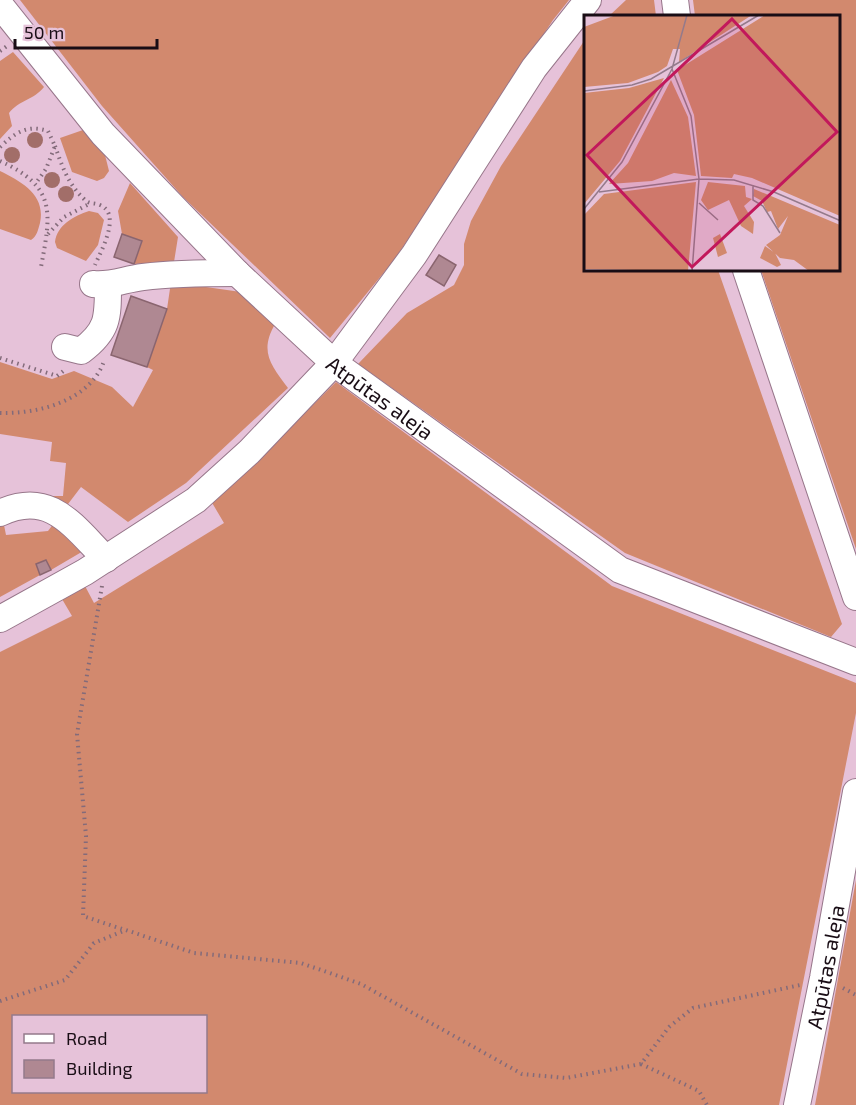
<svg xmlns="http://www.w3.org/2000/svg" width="856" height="1105" viewBox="0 0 856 1105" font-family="'Exo 2',sans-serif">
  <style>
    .forest { fill: #d2896e; fill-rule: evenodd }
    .building { fill: #af8892; stroke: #8a656f; stroke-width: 1.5 }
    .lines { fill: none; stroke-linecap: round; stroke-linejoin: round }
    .minor-casing { stroke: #97768a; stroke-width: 28 }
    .path { stroke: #836b7a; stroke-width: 4; stroke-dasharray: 1.5 4.5; stroke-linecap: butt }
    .minor { stroke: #fff; stroke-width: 26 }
    .tree { fill: #a26e69 }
    .labels { text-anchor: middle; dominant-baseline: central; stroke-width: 4.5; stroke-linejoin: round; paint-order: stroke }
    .street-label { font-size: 21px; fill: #190d15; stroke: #e6c2d9 }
    .inset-road { fill: none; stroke: #947a8b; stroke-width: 1.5 }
    .view { fill: #c2185b; fill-opacity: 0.15; stroke: #c2185b; stroke-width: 3 }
    .inset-edge { fill: none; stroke: #190d15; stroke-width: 3 }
  </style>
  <rect width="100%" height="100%" fill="#e6c2d9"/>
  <!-- forest -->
  <path class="forest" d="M 20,0 L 569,0 L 553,20 L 395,259 L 330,338 L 183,197 L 102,106 Z
    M 626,0 L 654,0 L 656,16 L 609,16 Z
    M 693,0 L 856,0 L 856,549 L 761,270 L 840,270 L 840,16 L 695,16 Z
    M 586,38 L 586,270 L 718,270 L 842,624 L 831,637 L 625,553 L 358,364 L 407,313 L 454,285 L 464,265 L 464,244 L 471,221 L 501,166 Z
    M 13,52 L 44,87 C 34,100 19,100 9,113 L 12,126 L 0,139 L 0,61 Z
    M 83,130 L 105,155 L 109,171 L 104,178 L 97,181 L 72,172 L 60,138 Z
    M 0,171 C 22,182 46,195 40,223 C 38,230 37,236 31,240 L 0,229 Z
    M 130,183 L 178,237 L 174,262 L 134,264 L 142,242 L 122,234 L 118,211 Z
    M 89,211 L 98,213 L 104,220 L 98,245 L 86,261 L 57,248 L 55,242 C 57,225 74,216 89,211 Z
    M 171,282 L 241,292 L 275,324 C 259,352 271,365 288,388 L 186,483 L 128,522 L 81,487 L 65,508 L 61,501 L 49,501 L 49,496 L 63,496 L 66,463 L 50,461 L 52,442 L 0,434 L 0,362 L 52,379 L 74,371 L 112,387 L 133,407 L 153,370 L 147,367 L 167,309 Z
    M 336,382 L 612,586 L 856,683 L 856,713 L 779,1105 L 0,1105 L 0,652 L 72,616 L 62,599 L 85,586 L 94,603 L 224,523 L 211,501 L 250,467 ZM 14,1016 L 206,1016 L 206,1092 L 14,1092 Z
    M 57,519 L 85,550 L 51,570 L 46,560 L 36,564 L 40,575 L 0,597 L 0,521 L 3,520 L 6,535 L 48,531 Z
    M 856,880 L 856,1105 L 815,1105 Z"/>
  <!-- building -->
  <path class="building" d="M 122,234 L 142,241 L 134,264 L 114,257 Z
    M 439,255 L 456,265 L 444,286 L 426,275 Z
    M 131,296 L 167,309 L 147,367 L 111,355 Z
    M 46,560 L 51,570 L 40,575 L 36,564 Z"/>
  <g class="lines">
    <!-- minor casing -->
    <g class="minor-casing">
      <g id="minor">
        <path d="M 675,0 L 677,16"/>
        <path id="s1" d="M 0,5 L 103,134 L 237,273 L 334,363 L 620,570 L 856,662"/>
        <path d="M 746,270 L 856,597"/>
        <path d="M 93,284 C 111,286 125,279 143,277 C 175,273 206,273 237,273"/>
        <path d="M 65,347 L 81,351 C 108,331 108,318 108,286"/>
        <path d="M 0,513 C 50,489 73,526 106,559"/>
        <path d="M 0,619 L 85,572 L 196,500 L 249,452 L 334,363 L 414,255 L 534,68 L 588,0"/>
        <path id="s2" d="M 797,1105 L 823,978 L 856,792"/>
      </g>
    </g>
    <!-- path -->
    <path class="path" d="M 0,51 L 7,46
      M 55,146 C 62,166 68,184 84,199 C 90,205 93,202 100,205 C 122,214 101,251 95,265
      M 0,147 C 15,133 27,124 48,131 L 55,146 L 46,169 L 36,183
      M 0,161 C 57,187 51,213 41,267
      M 48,234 L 64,217 L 89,204
      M 0,358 L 57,376 L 66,369
      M 0,413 C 38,414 90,401 104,361
      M 102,586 L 77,734 L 86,836 L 83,916 L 125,930
      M 843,988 L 856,995
      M 0,1001 L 65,980 L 94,943 L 126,930 L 194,953 L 301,963 L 361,984 L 522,1074 L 566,1078 L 641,1064 L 669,1027 L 693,1008 L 800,985
      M 641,1064 L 699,1091 L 707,1105"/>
    <!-- minor -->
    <use href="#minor" class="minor"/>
  </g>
  <!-- trees -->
  <g class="tree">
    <circle cx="35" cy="140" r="8"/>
    <circle cx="12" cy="155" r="8"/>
    <circle cx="52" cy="180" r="8"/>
    <circle cx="66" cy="194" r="8"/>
  </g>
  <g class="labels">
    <!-- street labels -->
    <g class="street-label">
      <text stroke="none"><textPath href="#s1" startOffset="548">Atpūtas aleja</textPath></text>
      <text stroke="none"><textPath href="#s2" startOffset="141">Atpūtas aleja</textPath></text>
    </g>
  </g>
  <!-- overview -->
  <g transform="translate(584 15)">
    <rect width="256" height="256" fill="#e6c2d9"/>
    <path d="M 32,0 L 168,0 L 95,47 L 96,34 L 89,34 L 83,51 L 74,57 L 44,68 L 0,72 L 0,12 ZM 181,0 L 256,0 L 256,201 L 168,163 L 150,159 L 148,163 L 117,161 L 110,100 L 93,55 ZM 80,63 L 36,146 L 0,189 L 0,78 L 45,73 ZM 87,65 L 104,102 L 112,161 L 90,158 L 68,166 L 25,169 L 44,148 ZM 112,167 L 104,256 L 0,254 L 0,200 L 20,179 ZM 124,167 L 161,171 L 162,182 L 168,184 L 160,191 L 170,207 L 169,219 L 157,211 L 145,185 L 124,195 L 117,185 ZM 170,174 L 256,210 L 256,256 L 225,256 L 210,245 L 196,243 L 182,230 L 196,220 L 204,201 L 194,214 L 187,196 L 183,197 L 178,186 L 169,181 ZM 136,219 L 143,238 L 134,242 L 129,223 ZM 181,231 L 191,238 L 197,250 L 193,252 L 176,243 Z" fill="#d2896e"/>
    <path class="inset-road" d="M 88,54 L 107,101 L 115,164 L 108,257M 0,76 L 48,70 L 67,64 L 175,0M 169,170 L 169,185 L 179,191 L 196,218M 15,177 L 115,164 L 150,165 L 190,177 L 257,206M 115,188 L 134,205M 0,194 L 38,147 L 88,54 L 103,0"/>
    <path class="view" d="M 148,4 L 253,117 L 108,252 L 3,140 Z"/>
    <rect width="256" height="256" class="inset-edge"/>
  </g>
  <!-- legend -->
  <rect x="12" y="1015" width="195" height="78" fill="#e6c2d9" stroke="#947a8b" stroke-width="1.5"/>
  <rect x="24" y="1034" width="30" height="9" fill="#ffffff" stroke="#947a8b" stroke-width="1.5"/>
  <text x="66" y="1045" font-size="18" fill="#190d15">Road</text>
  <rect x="24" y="1060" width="30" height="18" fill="#af8892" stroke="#947a8b" stroke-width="1.5"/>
  <text x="66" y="1075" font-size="18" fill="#190d15">Building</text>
  <!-- scale -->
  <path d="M15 39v9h142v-9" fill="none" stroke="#190d15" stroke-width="3"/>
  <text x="24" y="39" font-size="18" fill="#190d15" stroke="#e6c2d9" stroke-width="4.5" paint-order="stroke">50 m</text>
</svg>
